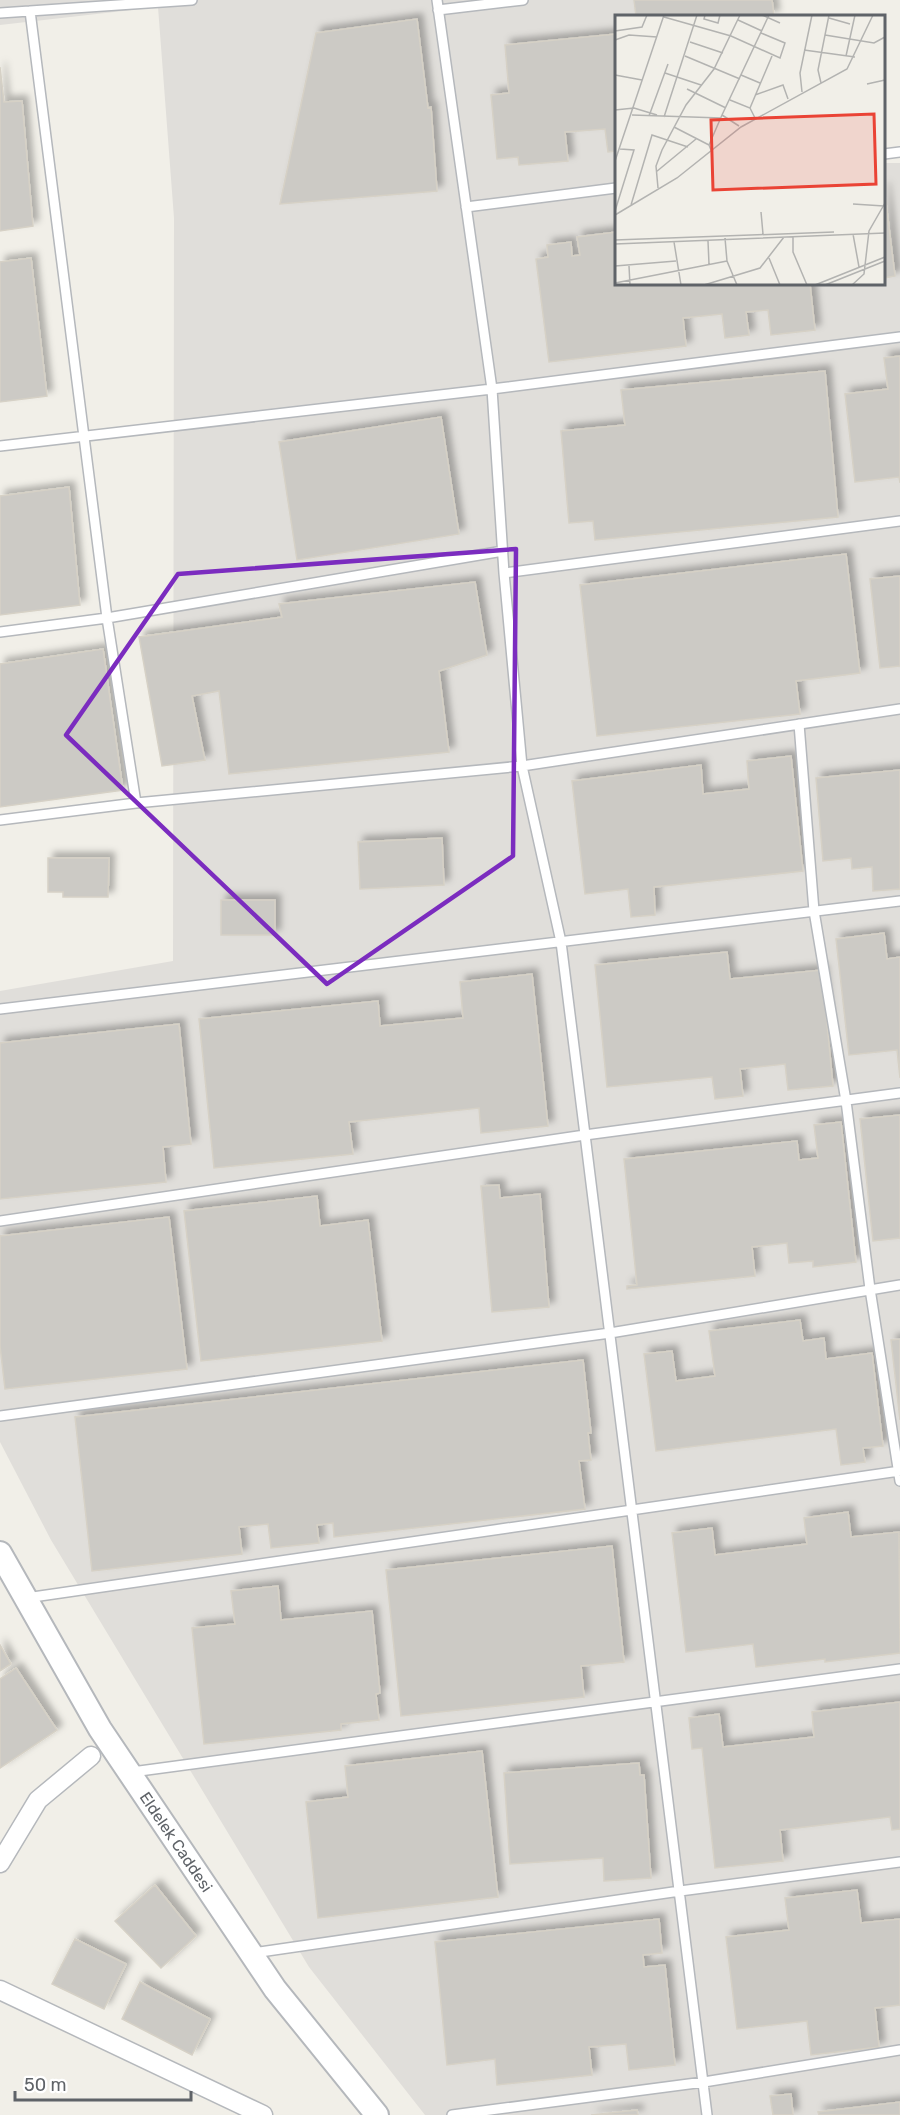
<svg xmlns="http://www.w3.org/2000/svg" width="900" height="2115" viewBox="0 0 900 2115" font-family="Rubik,sans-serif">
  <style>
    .industrial { fill: #e0deda }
    .building { fill: #cccac5; stroke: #d6d1c6; stroke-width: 1.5; filter: url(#shadow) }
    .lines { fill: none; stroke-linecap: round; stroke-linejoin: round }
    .service-casing { stroke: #b5b8bc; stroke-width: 12 }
    .minor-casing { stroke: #b5b8bc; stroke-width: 21 }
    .tertiary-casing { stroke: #b5b8bc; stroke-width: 26 }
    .service { stroke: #fff; stroke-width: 9 }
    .minor { stroke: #fff; stroke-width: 18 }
    .tertiary { stroke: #fff; stroke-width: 22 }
    .marked { fill: none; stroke: #7b2cbf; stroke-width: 4.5; stroke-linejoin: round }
    .labels { text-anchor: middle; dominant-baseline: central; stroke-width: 6; stroke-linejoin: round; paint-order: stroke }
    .street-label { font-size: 16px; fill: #5f6368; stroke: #fff }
    .inset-road { fill: none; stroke: #b3b3b1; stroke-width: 1.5 }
    .view { fill: #ea4335; fill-opacity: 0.15; stroke: #ea4335; stroke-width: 3 }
    .inset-edge { fill: none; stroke: #5f6368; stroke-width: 3 }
  </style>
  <defs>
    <filter id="shadow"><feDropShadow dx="5.5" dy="-5.5" stdDeviation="3" flood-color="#0004"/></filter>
  </defs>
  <rect width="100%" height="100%" fill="#f1efe8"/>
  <!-- industrial -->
  <path class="industrial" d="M 0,0 L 773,0 L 774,16 L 616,16 L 616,284 L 884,284 L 884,163 L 900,163 L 900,2115 L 425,2115 L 309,1967 L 51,1540 L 0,1442 L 0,991 L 173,961 L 174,218 L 158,7 L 0,25 Z"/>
  <!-- building -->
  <path class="building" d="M 634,0 L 772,0 L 774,16 L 636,16 Z
    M 417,19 L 428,108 L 431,107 L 437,191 L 280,204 L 316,33 Z
    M 616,34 L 616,151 L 608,152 L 605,129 L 565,132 L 568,161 L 519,165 L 518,157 L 497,159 L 491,95 L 509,93 L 505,45 Z
    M 0,67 L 4,102 L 22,101 L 33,226 L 0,231 Z
    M 884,187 L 895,276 L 884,278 Z
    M 616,232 L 616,284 L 810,284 L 815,330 L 771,335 L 768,310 L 746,312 L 749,335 L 725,338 L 722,314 L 683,318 L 686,346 L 549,362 L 536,259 L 548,257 L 547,245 L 571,242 L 572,256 L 580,255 L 577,237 Z
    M 31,258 L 47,396 L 0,402 L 0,262 Z
    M 900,356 L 900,483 L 899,477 L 855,482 L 845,394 L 888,389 L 884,358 Z
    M 825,371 L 838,517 L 595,540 L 593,521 L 569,523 L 561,431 L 625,425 L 621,390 Z
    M 441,417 L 459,534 L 297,560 L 279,442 Z
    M 69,487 L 80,605 L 0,615 L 0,496 Z
    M 846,554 L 860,673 L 796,681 L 800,714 L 597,736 L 580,585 Z
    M 900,576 L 900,666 L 880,668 L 870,579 Z
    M 475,582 L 487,655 L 439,671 L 449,752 L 229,774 L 219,691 L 192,696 L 205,760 L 162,766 L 139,637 L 282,617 L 279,604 Z
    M 103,649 L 123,790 L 0,807 L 0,664 Z
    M 791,756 L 803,871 L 654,887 L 655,915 L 631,917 L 628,889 L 585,894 L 572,781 L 701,765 L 703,794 L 749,789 L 747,761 Z
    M 900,770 L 900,889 L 873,891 L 872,867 L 852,869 L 851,858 L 823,861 L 816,778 Z
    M 442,838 L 444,885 L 360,889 L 358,842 Z
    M 48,858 L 109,858 L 108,897 L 63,897 L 63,892 L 48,892 Z
    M 221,900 L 275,900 L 275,935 L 221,935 Z
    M 884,933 L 887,959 L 900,957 L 900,1078 L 897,1050 L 849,1055 L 836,939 Z
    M 727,952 L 730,979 L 822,970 L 833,1086 L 788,1090 L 785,1064 L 740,1069 L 743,1096 L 715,1099 L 712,1077 L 607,1087 L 595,965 Z
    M 532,974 L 548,1126 L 481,1133 L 479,1108 L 349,1122 L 353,1154 L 214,1168 L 199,1019 L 378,1001 L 380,1026 L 463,1018 L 460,982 Z
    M 179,1024 L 191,1144 L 163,1147 L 166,1182 L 0,1199 L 0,1043 Z
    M 900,1115 L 900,1238 L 873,1241 L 860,1119 Z
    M 841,1122 L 856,1262 L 813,1267 L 813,1261 L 789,1263 L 787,1243 L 752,1247 L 755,1276 L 627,1289 L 627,1286 L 637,1285 L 624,1159 L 797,1141 L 799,1160 L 818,1158 L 814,1125 Z
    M 499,1185 L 500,1198 L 540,1194 L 549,1307 L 492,1312 L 481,1186 Z
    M 317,1196 L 320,1226 L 368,1220 L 382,1341 L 201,1361 L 184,1211 Z
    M 169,1217 L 187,1369 L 5,1389 L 0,1346 L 0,1236 Z
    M 800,1320 L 803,1341 L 824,1338 L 826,1359 L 872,1353 L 883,1446 L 863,1448 L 865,1462 L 841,1465 L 836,1429 L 656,1451 L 644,1354 L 672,1351 L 676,1381 L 715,1376 L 709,1331 Z
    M 900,1339 L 900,1420 L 891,1340 Z
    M 583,1360 L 591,1433 L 588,1433 L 591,1460 L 579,1461 L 585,1509 L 334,1537 L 333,1523 L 317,1525 L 319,1543 L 271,1548 L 268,1524 L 239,1527 L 242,1554 L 92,1571 L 75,1417 Z
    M 848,1512 L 851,1537 L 899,1532 L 900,1653 L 825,1662 L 825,1659 L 756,1667 L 753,1644 L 686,1652 L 672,1533 L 712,1528 L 715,1555 L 807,1544 L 804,1518 Z
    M 612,1546 L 624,1662 L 581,1666 L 584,1697 L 401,1716 L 386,1570 Z
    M 278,1586 L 281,1620 L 372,1611 L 380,1693 L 376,1694 L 379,1720 L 341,1724 L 341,1730 L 204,1744 L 192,1628 L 235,1624 L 231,1591 Z
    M 0,1645 L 11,1664 L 0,1671 Z
    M 16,1668 L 57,1730 L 0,1768 L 0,1679 Z
    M 900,1702 L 900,1829 L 892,1830 L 890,1817 L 780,1830 L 783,1861 L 715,1868 L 702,1748 L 692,1749 L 689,1718 L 719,1714 L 723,1747 L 814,1737 L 812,1712 Z
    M 482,1751 L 498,1897 L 318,1918 L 306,1802 L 348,1797 L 345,1766 Z
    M 639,1763 L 640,1775 L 644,1775 L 651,1878 L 604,1881 L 603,1858 L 510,1864 L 504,1773 Z
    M 155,1885 L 196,1936 L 161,1968 L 115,1921 Z
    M 857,1890 L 861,1923 L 900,1919 L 900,2005 L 875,2008 L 879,2047 L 811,2055 L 807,2021 L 737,2029 L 726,1937 L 789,1930 L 785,1898 Z
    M 659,1919 L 662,1953 L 643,1955 L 644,1967 L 665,1965 L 675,2065 L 629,2070 L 626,2044 L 589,2047 L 592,2075 L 497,2085 L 495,2059 L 447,2065 L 435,1942 Z
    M 75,1939 L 126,1964 L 104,2009 L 52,1984 Z
    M 140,1982 L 210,2019 L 192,2055 L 122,2019 Z
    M 791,2094 L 793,2115 L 773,2115 L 770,2096 Z
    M 900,2102 L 900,2115 L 819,2115 L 818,2112 Z
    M 637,2110 L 638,2115 L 591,2115 Z"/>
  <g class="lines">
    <!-- service casing -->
    <g class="service-casing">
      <path id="service" d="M 437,0 L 492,389 L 504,573 L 522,766 L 561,942 L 707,2115
        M 438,10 L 523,0
        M 0,13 L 192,0
        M 884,154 L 900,152
        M 466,207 L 616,188
        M 0,446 L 492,389 L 900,337
        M 504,573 L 900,521
        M 0,632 L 107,618 L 503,551
        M 799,724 L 814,911 L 846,1101 L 870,1289 L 900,1481
        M 136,803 L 522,766 L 900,709
        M 0,820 L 136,803 L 107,618 L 30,11
        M 0,1009 L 900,901
        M 0,1221 L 585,1135 L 900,1093
        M 0,1416 L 610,1333 L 900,1285
        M 26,1598 L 900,1471
        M 132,1772 L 900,1669
        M 253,1953 L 680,1891 L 900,1862
        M 452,2115 L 704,2082 L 900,2050"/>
    </g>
    <!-- minor casing -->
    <g class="minor-casing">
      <path id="minor" d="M 0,1863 L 38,1800 L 91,1756
        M 0,1990 L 263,2115"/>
    </g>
    <!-- tertiary casing -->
    <g class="tertiary-casing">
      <path id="tertiary" d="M 0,1553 L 100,1729 L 275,1989 L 377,2115"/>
    </g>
    <!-- service -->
    <use href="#service" class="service"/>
    <!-- minor -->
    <use href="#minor" class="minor"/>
    <!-- tertiary -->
    <use href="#tertiary" class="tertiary"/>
  </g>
  <!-- marked area -->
  <path class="marked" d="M 516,549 L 513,856 L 327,984 L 66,735 L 178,574 Z"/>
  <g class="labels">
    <!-- street labels -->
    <g class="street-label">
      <text transform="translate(176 1842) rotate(56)">Eldelek Caddesi</text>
    </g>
  </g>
  <!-- overview -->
  <g transform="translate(615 15)">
    <rect width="270" height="270" fill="#f1efe8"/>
    <path class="inset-road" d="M 90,0 L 89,4 L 103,8 L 105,0M 147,0 L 165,8M 49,2 L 116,21 L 165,43 L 170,28 L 146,18M 214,3 L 235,9M 123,5 L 147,16M 0,16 L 27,12 L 32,0M 210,20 L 259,28 L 270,22M 0,25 L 14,20 L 42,22M 75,27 L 108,38M 189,35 L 240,42M 70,41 L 125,64M 231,41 L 240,0M 50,58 L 86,70M 0,60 L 27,65M 126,60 L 145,68M 206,68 L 203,55 L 214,0M 252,69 L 270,65M 72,74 L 111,93M 187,77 L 185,58 L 197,0M 140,80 L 168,70 L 173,84M 115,85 L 135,93 L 140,103M 135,93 L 157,41M 0,95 L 19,93 L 42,100M 17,100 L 106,103M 107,100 L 124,111M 34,101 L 53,49M 49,102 L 82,0M 59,112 L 94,130M 96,135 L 94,130 L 107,100 L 154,0M 0,146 L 49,0M 41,157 L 81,124M 43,173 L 41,151 L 47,135 L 71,90 L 99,54 L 125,0M 238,189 L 269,191M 16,190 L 37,120 L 73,132M 0,196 L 19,135 L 5,134M 146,197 L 148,219M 0,200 L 62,163 L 126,112 L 232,54 L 258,0M 238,219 L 244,252M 178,222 L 178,237 L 192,270M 110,223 L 112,246 L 122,270M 0,225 L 219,217M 93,226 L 94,249M 59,227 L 66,270M 0,229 L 270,218M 154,243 L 165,270M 0,251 L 61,246M 14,251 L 15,270M 0,268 L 112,246M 89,270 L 145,253 L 169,222M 200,270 L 270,242M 210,270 L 270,246M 237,270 L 249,259 L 254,216 L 270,188"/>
    <path class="view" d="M 259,99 L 261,169 L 98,175 L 96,105 Z"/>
    <rect width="270" height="270" class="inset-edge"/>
  </g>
  <!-- scale -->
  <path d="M15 2091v9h176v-9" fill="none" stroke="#5f6368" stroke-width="3"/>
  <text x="24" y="2091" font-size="18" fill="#5f6368" stroke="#ffffff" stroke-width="4.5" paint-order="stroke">50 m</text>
</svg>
